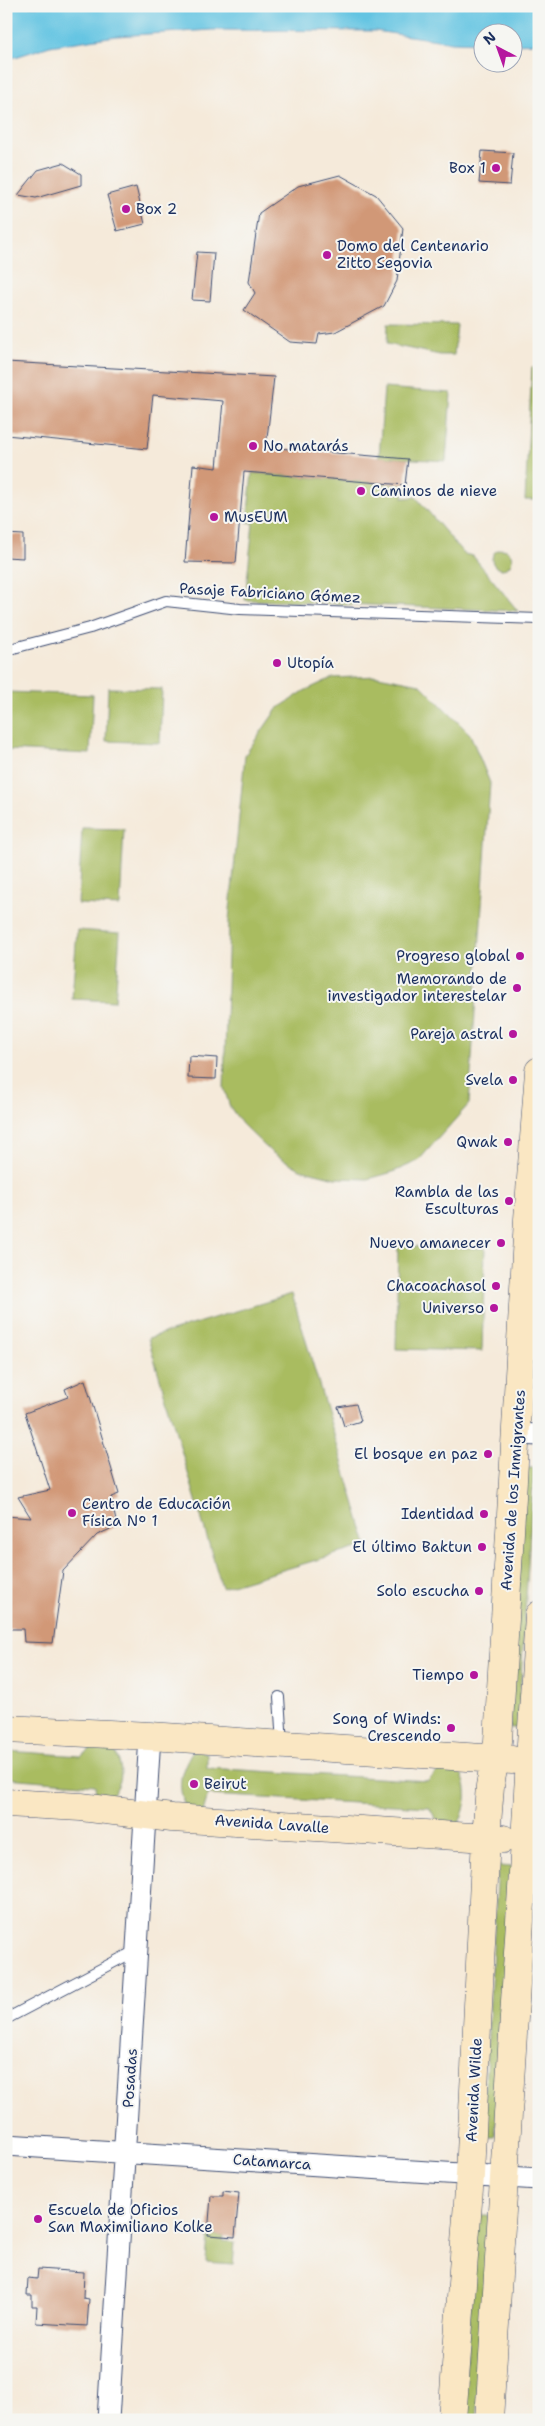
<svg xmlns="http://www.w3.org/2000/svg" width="545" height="2426" viewBox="0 0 545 2426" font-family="'Shantell Sans',sans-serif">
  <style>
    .green { fill: #a9bc60; stroke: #62765f }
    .water { fill: #64c4e2; stroke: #407aa0 }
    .building { fill: #d19877 }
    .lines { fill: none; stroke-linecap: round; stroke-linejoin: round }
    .lane-casing { stroke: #3c4b71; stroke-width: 12 }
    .street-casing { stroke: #3c4b71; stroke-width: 23 }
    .secondary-casing { stroke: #3c4b71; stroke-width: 29 }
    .lane { stroke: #fff; stroke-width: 10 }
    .street { stroke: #fff; stroke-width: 21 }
    .secondary { stroke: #fae7c3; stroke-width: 28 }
    .poi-dot { fill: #b5179e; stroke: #f6f6f2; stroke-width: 2 }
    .labels { text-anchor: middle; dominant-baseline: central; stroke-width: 4; stroke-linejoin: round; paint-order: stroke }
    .poi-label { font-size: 15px; fill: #1b2f5e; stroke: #f6f6f2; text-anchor: end }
    .street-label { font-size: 15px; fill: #1b2f5e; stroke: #f6f6f2 }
  </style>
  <rect width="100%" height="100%" fill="#f6f6f2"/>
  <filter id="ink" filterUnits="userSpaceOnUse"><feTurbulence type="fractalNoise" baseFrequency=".02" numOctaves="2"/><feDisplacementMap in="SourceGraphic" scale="10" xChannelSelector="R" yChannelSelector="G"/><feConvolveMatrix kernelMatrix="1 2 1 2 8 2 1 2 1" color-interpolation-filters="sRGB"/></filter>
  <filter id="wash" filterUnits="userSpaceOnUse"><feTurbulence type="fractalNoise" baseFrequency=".0096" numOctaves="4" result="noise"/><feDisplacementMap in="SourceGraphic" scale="20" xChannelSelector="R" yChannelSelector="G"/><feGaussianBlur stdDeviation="1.12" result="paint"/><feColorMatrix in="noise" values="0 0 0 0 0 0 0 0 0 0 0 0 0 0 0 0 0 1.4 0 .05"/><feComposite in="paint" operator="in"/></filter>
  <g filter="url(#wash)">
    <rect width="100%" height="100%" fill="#f5eada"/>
    <!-- green -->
    <path class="green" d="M 388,324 L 457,325 L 454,355 L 440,355 L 387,344 Z
      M 532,367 L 539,368 L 539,500 L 525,500 Z
      M 384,388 L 451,393 L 446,461 L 379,457 Z
      M 252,473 L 405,485 L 403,498 L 416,497 L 464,554 L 473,556 L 518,611 L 245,600 L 253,523 L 247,522 Z
      M492 559a10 10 0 1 1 20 0a10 10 0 1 1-20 0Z
      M 378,676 L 420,684 L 470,734 L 490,783 L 469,1104 L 418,1161 L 393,1172 L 368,1179 L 335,1178 L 300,1169 L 271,1152 L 242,1124 L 230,1107 L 224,1088 L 229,920 L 245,755 L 277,709 L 304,691 L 332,678 Z
      M 108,688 L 162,689 L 160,743 L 106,741 Z
      M 6,692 L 93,695 L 90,754 L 6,750 Z
      M 82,828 L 124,829 L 120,906 L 78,904 Z
      M 77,930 L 120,933 L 115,1001 L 72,999 Z
      M 539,1244 L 537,1401 L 529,1400 Z
      M 398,1246 L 485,1248 L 482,1351 L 396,1349 Z
      M 292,1294 L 367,1545 L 222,1588 L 148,1338 Z
      M 525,1468 L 534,1468 L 518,1728 L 510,1728 Z
      M 97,1744 L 113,1745 C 121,1766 127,1779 110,1797 L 96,1797 L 95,1785 L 6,1778 L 6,1751 L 81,1756 Z
      M 193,1750 L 207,1753 L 207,1768 L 428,1781 L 442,1767 L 460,1770 C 469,1790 468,1803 459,1823 L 438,1823 L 429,1807 L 208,1795 L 203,1812 L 186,1810 C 177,1784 179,1774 193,1750 Z
      M 498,1866 L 515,1867 L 495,2137 L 482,2137 Z
      M 481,2215 L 489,2215 L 477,2420 L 462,2420 L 477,2219 Z
      M 208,2235 L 224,2236 L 223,2241 L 235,2242 L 233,2264 L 206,2262 Z"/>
    <!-- water -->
    <path class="water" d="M 6,6 L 539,6 L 539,43 L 513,44 L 512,32 L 482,32 L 482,43 L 451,42 L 375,31 L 212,30 L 116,36 L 50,46 L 6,60 Z"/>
    <g id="blocks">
      <!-- building -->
      <path class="building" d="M 482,151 L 513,153 L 510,185 L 479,183 Z
        M 63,163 L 81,174 L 81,185 L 36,198 L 18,195 L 38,170 Z
        M 340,175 L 376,195 L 403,228 L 397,281 L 384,306 L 335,332 L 319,334 L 317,344 L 290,342 L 244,310 L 255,293 L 249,282 L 259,213 L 298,186 Z
        M 136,187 L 145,224 L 117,231 L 107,195 Z
        M 197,252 L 214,253 L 210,301 L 192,300 Z
        M 6,362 L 274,377 L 266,447 L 408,459 L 405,485 L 244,472 L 236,563 L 185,562 L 193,465 L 217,468 L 223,401 L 153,395 L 147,449 L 6,435 Z
        M 6,534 L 23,535 L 23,558 L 6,557 Z
        M 189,1056 L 217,1058 L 216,1079 L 188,1078 Z
        M 85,1380 L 119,1494 L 111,1497 L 117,1526 L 97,1535 L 63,1571 L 53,1643 L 24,1642 L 23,1629 L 6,1629 L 6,1516 L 31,1518 L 18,1497 L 50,1490 L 25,1413 L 68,1397 L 65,1389 Z
        M 356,1404 L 361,1421 L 344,1426 L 338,1407 Z
        M 223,2191 L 239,2193 L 235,2237 L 208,2235 L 211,2196 L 223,2196 Z
        M 38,2269 L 84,2272 L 83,2298 L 89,2299 L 87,2326 L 36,2323 L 37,2306 L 32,2306 L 32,2295 L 27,2295 L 28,2278 L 37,2279 Z"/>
    </g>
  </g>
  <g filter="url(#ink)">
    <use href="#blocks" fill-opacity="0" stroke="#3c4b71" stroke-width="1"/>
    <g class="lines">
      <!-- lane casing -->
      <g class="lane-casing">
        <path id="lane" d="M 6,650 L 90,628 L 166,601 L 240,609 L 539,619
          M 279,1697 L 282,1744
          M 6,2019 L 137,1950"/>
      </g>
      <!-- street casing -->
      <g class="street-casing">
        <path id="street" d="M 516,1434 L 539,1435
          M 6,2145 L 539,2179
          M 108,2420 L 150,1736"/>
      </g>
      <!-- secondary casing -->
      <g class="secondary-casing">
        <path id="secondary" d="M 6,1729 L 150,1736 L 512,1760
          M 6,1803 L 81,1807 L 172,1818 L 503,1839
          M 452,2420 L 470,2175 L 486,1837 L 490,1786 L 498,1741 L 528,1219 L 539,1071
          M 489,2420 L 539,1615"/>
      </g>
      <!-- lane -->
      <use href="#lane" class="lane"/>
      <!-- street -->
      <use href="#street" class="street"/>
      <!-- secondary -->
      <use href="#secondary" class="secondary"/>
    </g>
  </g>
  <!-- markers -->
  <g class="poi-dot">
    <circle cx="496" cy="168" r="5"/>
    <circle cx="126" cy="209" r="5"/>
    <circle cx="327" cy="255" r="5"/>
    <circle cx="253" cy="446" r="5"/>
    <circle cx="361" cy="491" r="5"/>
    <circle cx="214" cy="517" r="5"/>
    <circle cx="277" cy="663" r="5"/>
    <circle cx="520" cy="956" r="5"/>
    <circle cx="517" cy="988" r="5"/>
    <circle cx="513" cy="1034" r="5"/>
    <circle cx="513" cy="1080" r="5"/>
    <circle cx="508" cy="1142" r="5"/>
    <circle cx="509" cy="1201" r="5"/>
    <circle cx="501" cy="1243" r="5"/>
    <circle cx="496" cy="1286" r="5"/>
    <circle cx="494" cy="1308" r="5"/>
    <circle cx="488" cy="1454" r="5"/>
    <circle cx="72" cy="1513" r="5"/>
    <circle cx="484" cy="1514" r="5"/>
    <circle cx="482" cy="1547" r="5"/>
    <circle cx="479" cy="1591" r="5"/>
    <circle cx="474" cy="1675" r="5"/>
    <circle cx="451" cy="1728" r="5"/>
    <circle cx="194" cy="1784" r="5"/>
    <circle cx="38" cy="2219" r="5"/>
  </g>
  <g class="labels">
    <!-- poi labels -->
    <g class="poi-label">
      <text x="486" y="168">Box 1</text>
      <text x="136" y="209" text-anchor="start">Box 2</text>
      <text x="337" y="246" text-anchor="start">Domo del Centenario<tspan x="337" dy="17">Zitto Segovia</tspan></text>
      <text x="263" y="446" text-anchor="start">No matarás</text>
      <text x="371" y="491" text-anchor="start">Caminos de nieve</text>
      <text x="224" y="517" text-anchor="start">MusEUM</text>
      <text x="287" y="663" text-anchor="start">Utopía</text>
      <text x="510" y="956">Progreso global</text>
      <text x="507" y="979">Memorando de<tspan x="507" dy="17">investigador interestelar</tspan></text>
      <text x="503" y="1034">Pareja astral</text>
      <text x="503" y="1080">Svela</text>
      <text x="498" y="1142">Qwak</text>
      <text x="499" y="1192">Rambla de las<tspan x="499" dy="17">Esculturas</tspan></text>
      <text x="491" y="1243">Nuevo amanecer</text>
      <text x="486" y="1286">Chacoachasol</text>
      <text x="484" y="1308">Universo</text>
      <text x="478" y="1454">El bosque en paz</text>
      <text x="82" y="1504" text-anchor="start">Centro de Educación<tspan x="82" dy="17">Física Nº 1</tspan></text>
      <text x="474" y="1514">Identidad</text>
      <text x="472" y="1547">El último Baktun</text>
      <text x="469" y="1591">Solo escucha</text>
      <text x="464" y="1675">Tiempo</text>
      <text x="441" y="1719">Song of Winds:<tspan x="441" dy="17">Crescendo</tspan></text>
      <text x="204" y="1784" text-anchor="start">Beirut</text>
      <text x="48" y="2210" text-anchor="start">Escuela de Oficios<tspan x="48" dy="17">San Maximiliano Kolke</tspan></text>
    </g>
    <!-- street labels -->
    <g class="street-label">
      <text transform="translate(270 593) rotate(3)">Pasaje Fabriciano Gómez</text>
      <text transform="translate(513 1490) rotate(-86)">Avenida de los Inmigrantes</text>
      <text transform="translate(272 1824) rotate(4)">Avenida Lavalle</text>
      <text transform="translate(130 2078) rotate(-86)">Posadas</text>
      <text transform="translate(474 2090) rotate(-87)">Avenida Wilde</text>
      <text transform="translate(272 2162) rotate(4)">Catamarca</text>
    </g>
  </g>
  <!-- margin -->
  <rect width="545" height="2426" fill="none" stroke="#f6f6f2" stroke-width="25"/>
  <!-- north arrow -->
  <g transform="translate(498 48) rotate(319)"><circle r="24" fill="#f6f6f2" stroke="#9ea6b7"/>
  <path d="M0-4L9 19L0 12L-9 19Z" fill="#b5179e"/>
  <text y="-8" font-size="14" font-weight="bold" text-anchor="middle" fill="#1b2f5e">N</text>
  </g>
</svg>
